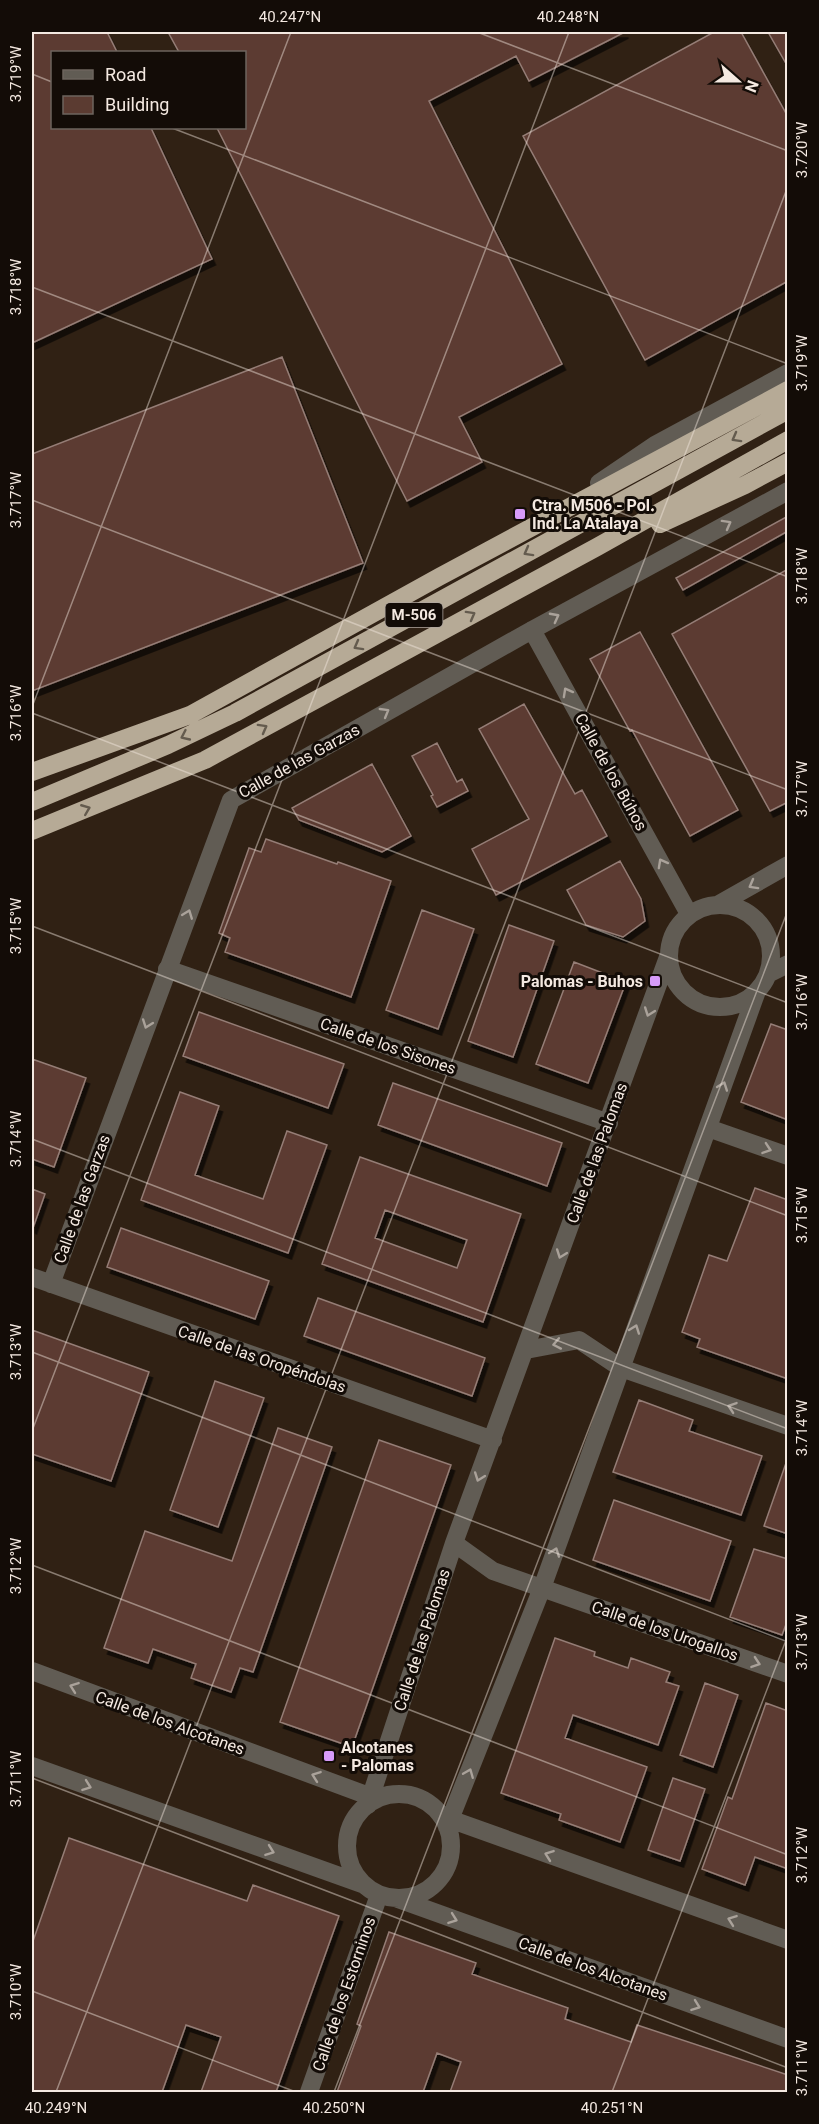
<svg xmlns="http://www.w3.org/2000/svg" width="819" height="2124" viewBox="0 0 819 2124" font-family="Roboto,sans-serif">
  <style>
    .building { fill: #5b3b31; stroke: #957d76; stroke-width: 1.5; fill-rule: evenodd; filter: url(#shadow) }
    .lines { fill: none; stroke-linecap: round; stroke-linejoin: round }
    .minor { stroke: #615c54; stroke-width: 18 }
    .highway { stroke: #b6aa96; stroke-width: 18 }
    .oneway { stroke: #645b4e }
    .oneway2 { stroke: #aaa29a }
    .ticks { fill: none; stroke: #f4e9e1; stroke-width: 1.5; stroke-opacity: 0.45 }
    .poi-dot { fill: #d79bf9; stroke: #130c07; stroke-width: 2 }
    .labels { text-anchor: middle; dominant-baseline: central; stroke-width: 6; stroke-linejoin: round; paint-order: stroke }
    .shield { fill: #130c07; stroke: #b0a7a0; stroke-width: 1.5 }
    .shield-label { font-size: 15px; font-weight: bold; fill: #f4e9e1 }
    .poi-label { font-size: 16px; font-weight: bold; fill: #f4e9e1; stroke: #130c07; text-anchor: start }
    .street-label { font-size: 16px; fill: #f4e9e1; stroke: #130c07 }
    .neatline { fill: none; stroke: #f4e9e1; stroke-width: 2 }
    .ticks-label { font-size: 15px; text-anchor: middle; fill: #f4e9e1 }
  </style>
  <defs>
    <filter id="shadow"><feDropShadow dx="3.5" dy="6" stdDeviation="0" flood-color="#0009"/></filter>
  </defs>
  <rect width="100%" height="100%" fill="#302114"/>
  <!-- building -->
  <path class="building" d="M 32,32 L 107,32 L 117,52 L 52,52 L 52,128 L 151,128 L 212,259 L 32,343 Z
    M 168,32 L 625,32 L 529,81 L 516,56 L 429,101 L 562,364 L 459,417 L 482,462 L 407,501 L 217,128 L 244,128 L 244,52 L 179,52 Z
    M 714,32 L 741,32 L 788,117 L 788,281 L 645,360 L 523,136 Z
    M 768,32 L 788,32 L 788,67 Z
    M 282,357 L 363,563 L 32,691 L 32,454 Z
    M 788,516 L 788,531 L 683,590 L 676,578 Z
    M 788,569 L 788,802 L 770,811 L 672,634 Z
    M 640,632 L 738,810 L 690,836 L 632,730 L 630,731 L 590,659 Z
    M 524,704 L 575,794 L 582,790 L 607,836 L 496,895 L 472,849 L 529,819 L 479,729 Z
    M 437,743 L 457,782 L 462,779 L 468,791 L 437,807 L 431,796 L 433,795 L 412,756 Z
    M 372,764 L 411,836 L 382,852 L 299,820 L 292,808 Z
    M 266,839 L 337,864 L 338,862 L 391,881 L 351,997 L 225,952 L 230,938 L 219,933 L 249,848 L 261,852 Z
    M 620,861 L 641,899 L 645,921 L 623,937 L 586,925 L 567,890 Z
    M 422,910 L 474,929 L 438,1029 L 386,1010 Z
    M 509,925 L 554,941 L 513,1057 L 468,1041 Z
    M 574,962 L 626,982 L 588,1083 L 536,1064 Z
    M 199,1012 L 344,1064 L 328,1108 L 183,1056 Z
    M 771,1024 L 788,1030 L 788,1120 L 741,1102 Z
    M 32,1059 L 86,1078 L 54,1167 L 32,1159 Z
    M 393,1083 L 562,1143 L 547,1186 L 378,1125 Z
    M 180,1092 L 219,1106 L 195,1175 L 263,1199 L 287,1131 L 327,1145 L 288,1253 L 141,1200 Z
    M 360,1157 L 521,1214 L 483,1322 L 322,1264 ZM 385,1210 L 467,1240 L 457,1268 L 375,1238 Z
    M 755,1188 L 788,1200 L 788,1379 L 697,1347 L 700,1339 L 682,1332 L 709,1255 L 727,1261 Z
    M 32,1189 L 45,1194 L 33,1228 L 32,1227 Z
    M 121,1228 L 269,1281 L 255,1319 L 107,1267 Z
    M 318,1298 L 485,1358 L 472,1396 L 304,1336 Z
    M 32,1330 L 149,1372 L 111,1481 L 32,1454 Z
    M 215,1381 L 264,1398 L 218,1527 L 170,1510 Z
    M 639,1400 L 693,1420 L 689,1431 L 762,1456 L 741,1515 L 613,1472 Z
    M 278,1428 L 332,1447 L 253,1672 L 240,1668 L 231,1692 L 191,1678 L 196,1664 L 153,1649 L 148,1663 L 104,1648 L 145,1531 L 232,1561 Z
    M 379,1440 L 451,1465 L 352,1747 L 280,1722 Z
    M 786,1463 L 788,1464 L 788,1534 L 764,1526 Z
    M 614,1500 L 731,1541 L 710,1601 L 593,1560 Z
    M 754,1549 L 788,1559 L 788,1619 L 782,1635 L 730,1617 Z
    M 555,1638 L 595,1652 L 594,1656 L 628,1668 L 631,1658 L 670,1672 L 666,1682 L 679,1686 L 658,1745 L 573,1715 L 565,1738 L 647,1767 L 620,1842 L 559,1820 L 561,1814 L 501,1793 Z
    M 705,1683 L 738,1695 L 713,1767 L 680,1755 Z
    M 766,1703 L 788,1711 L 788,1869 L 755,1857 L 745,1885 L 702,1869 L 728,1797 L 732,1799 Z
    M 673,1778 L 705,1789 L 680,1861 L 648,1850 Z
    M 69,1838 L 247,1901 L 253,1885 L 339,1916 L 276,2092 L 201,2092 L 221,2037 L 186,2025 L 162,2092 L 32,2092 L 32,1944 Z
    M 389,1932 L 476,1963 L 472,1974 L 568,2008 L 565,2019 L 631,2042 L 637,2025 L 788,2075 L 788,2092 L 450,2092 L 461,2062 L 437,2053 L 423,2092 L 337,2092 L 361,2026 L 357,2024 Z"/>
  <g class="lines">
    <!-- minor -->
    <path class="minor" d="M 599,483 L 655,445 L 788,373
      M 532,630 L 689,914
      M 719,904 L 788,865
      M669 956a51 51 0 1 1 102 0a51 51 0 1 1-102 0Z
      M 167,969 L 609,1123
      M 768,974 L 788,964
      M 708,1128 L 788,1156
      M 32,1277 L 493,1440
      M 51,1284 L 231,800 L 532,630 L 788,491
      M 526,1350 L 579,1340 L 621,1368 L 788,1426
      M 454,1543 L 493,1571 L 788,1674
      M 32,1671 L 377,1799
      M 32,1766 L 362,1884
      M347 1846a52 52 0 1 1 104 0a52 52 0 1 1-104 0Z
      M 368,1805 L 454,1543 L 668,957
      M 441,1816 L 788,1940
      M 447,1827 L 542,1588 L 757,991
      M 398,1899 L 788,2039
      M 309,2092 L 379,1895"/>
    <!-- highway -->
    <path class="highway" d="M 660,524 L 745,485 L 788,462
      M 32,772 L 190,715 L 439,577 L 788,390
      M 32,802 L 168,745 L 235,713 L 788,410
      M 32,831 L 205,760 L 597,547 L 788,440"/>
  </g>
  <!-- one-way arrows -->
  <defs><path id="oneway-chevron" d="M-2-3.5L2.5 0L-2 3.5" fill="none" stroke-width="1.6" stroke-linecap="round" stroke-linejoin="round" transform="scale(1.5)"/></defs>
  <g class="oneway">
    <use href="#oneway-chevron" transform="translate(736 438) rotate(151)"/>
    <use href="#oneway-chevron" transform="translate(528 552) rotate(151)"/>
    <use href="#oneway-chevron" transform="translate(471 615) rotate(-29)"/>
    <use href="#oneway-chevron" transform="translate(358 646) rotate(151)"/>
    <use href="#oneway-chevron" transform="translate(263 728) rotate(-29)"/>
    <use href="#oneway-chevron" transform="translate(185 736) rotate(155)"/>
    <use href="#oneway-chevron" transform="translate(86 809) rotate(-22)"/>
  </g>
  <g class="oneway2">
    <use href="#oneway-chevron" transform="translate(727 524) rotate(-29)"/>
    <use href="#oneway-chevron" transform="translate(555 617) rotate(-28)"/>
    <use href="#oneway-chevron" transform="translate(567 692) rotate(-119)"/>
    <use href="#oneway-chevron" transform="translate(385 712) rotate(-30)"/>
    <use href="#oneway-chevron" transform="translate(662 863) rotate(-119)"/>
    <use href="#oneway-chevron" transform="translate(753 885) rotate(151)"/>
    <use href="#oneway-chevron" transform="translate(188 914) rotate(-69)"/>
    <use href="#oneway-chevron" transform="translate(649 1012) rotate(110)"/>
    <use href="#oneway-chevron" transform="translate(147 1024) rotate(110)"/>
    <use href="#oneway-chevron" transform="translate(723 1086) rotate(-70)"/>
    <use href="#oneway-chevron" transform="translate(767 1149) rotate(19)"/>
    <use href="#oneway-chevron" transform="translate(561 1254) rotate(110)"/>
    <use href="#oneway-chevron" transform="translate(635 1329) rotate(-70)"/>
    <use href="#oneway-chevron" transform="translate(557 1344) rotate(169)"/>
    <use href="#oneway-chevron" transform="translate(732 1407) rotate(-161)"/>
    <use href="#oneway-chevron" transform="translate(479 1477) rotate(110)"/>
    <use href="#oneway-chevron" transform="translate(555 1552) rotate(-70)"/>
    <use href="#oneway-chevron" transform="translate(756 1663) rotate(19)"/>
    <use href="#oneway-chevron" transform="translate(74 1687) rotate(-160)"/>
    <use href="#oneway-chevron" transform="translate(469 1773) rotate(-68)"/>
    <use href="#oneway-chevron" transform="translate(316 1776) rotate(-160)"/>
    <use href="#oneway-chevron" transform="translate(87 1786) rotate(20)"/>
    <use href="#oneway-chevron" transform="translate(270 1851) rotate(20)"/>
    <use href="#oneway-chevron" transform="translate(549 1855) rotate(-160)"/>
    <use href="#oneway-chevron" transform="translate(453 1919) rotate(20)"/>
    <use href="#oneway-chevron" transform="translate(732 1920) rotate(-160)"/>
    <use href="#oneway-chevron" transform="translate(696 2006) rotate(20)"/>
  </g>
  <!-- ticks -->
  <path class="ticks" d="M 477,32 L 788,151M 32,74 L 52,82M 172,128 L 788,364M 32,287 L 788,577M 32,500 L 788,790M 32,707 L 291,32M 32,713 L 788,1003M 32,926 L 788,1216M 32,1139 L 788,1429M 32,1352 L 788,1642M 32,1431 L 569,32M 32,1565 L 788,1855M 32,1778 L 788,2068M 32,1991 L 296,2092M 56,2092 L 788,186M 334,2092 L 788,910M 612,2092 L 788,1635"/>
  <!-- markers -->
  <g class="poi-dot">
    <rect x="514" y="508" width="12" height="12" rx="3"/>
    <rect x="649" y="975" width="12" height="12" rx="3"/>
    <rect x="323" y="1750" width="12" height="12" rx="3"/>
  </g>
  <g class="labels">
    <!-- shield labels -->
    <rect class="shield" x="385.5" y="603" width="57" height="24" rx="4.5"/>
    <g class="shield-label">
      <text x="414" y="615">M-506</text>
    </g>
    <!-- poi labels -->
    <g class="poi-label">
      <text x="532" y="505">Ctra. M506 - Pol.<tspan x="532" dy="18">Ind. La Atalaya</tspan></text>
      <text x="643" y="981" text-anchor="end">Palomas - Buhos</text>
      <text x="341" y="1747">Alcotanes<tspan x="341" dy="18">- Palomas</tspan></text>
    </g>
    <!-- street labels -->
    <g class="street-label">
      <text transform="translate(299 761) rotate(-29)">Calle de las Garzas</text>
      <text transform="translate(611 772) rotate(61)">Calle de los Búhos</text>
      <text transform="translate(388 1046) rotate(19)">Calle de los Sisones</text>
      <text transform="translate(597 1153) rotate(-70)">Calle de las Palomas</text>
      <text transform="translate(82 1199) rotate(-70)">Calle de las Garzas</text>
      <text transform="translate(262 1359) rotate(19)">Calle de las Oropéndolas</text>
      <text transform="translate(665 1631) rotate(19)">Calle de los Urogallos</text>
      <text transform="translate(422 1640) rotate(-72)">Calle de las Palomas</text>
      <text transform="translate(170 1723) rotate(20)">Calle de los Alcotanes</text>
      <text transform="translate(593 1969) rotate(20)">Calle de los Alcotanes</text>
      <text transform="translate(344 1994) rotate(-71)">Calle de los Estorninos</text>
    </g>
  </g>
  <!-- border -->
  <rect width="819" height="2124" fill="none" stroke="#130c07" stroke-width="66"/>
  <!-- legend -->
  <rect x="51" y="51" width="195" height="78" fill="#130c07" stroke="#6d645e" stroke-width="1.5"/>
  <rect x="63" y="70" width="30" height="9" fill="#615c54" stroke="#6d645e" stroke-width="1.5"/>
  <text x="105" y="81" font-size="18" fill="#f4e9e1">Road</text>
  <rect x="63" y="96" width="30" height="18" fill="#5b3b31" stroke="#6d645e" stroke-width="1.5"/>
  <text x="105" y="111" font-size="18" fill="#f4e9e1">Building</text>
  <!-- north arrow -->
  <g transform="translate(738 81) rotate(111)" stroke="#130c07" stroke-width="4.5" paint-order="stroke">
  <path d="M0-4.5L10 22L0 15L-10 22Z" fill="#f4e9e1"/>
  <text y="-9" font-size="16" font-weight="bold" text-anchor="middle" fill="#f4e9e1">N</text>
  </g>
  <rect x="33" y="33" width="753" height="2058" class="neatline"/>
  <g class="ticks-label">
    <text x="290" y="22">40.247°N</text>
    <text x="568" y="22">40.248°N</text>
    <text transform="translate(16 74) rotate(-90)" y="5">3.719°W</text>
    <text transform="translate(802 150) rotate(-90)" y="5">3.720°W</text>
    <text transform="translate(16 287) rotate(-90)" y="5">3.718°W</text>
    <text transform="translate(802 363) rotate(-90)" y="5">3.719°W</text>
    <text transform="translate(16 500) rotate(-90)" y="5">3.717°W</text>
    <text transform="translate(802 576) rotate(-90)" y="5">3.718°W</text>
    <text transform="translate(16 713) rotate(-90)" y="5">3.716°W</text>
    <text transform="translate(802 789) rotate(-90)" y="5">3.717°W</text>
    <text transform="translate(16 926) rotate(-90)" y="5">3.715°W</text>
    <text transform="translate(802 1002) rotate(-90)" y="5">3.716°W</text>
    <text transform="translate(16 1139) rotate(-90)" y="5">3.714°W</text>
    <text transform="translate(802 1215) rotate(-90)" y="5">3.715°W</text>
    <text transform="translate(16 1352) rotate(-90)" y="5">3.713°W</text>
    <text transform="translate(802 1428) rotate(-90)" y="5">3.714°W</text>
    <text transform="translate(16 1566) rotate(-90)" y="5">3.712°W</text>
    <text transform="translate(802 1642) rotate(-90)" y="5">3.713°W</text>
    <text transform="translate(16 1779) rotate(-90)" y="5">3.711°W</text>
    <text transform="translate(802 1855) rotate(-90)" y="5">3.712°W</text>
    <text transform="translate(16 1992) rotate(-90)" y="5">3.710°W</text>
    <text transform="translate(802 2068) rotate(-90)" y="5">3.711°W</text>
    <text x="56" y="2113">40.249°N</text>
    <text x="334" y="2113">40.250°N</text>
    <text x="612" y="2113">40.251°N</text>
  </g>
</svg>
